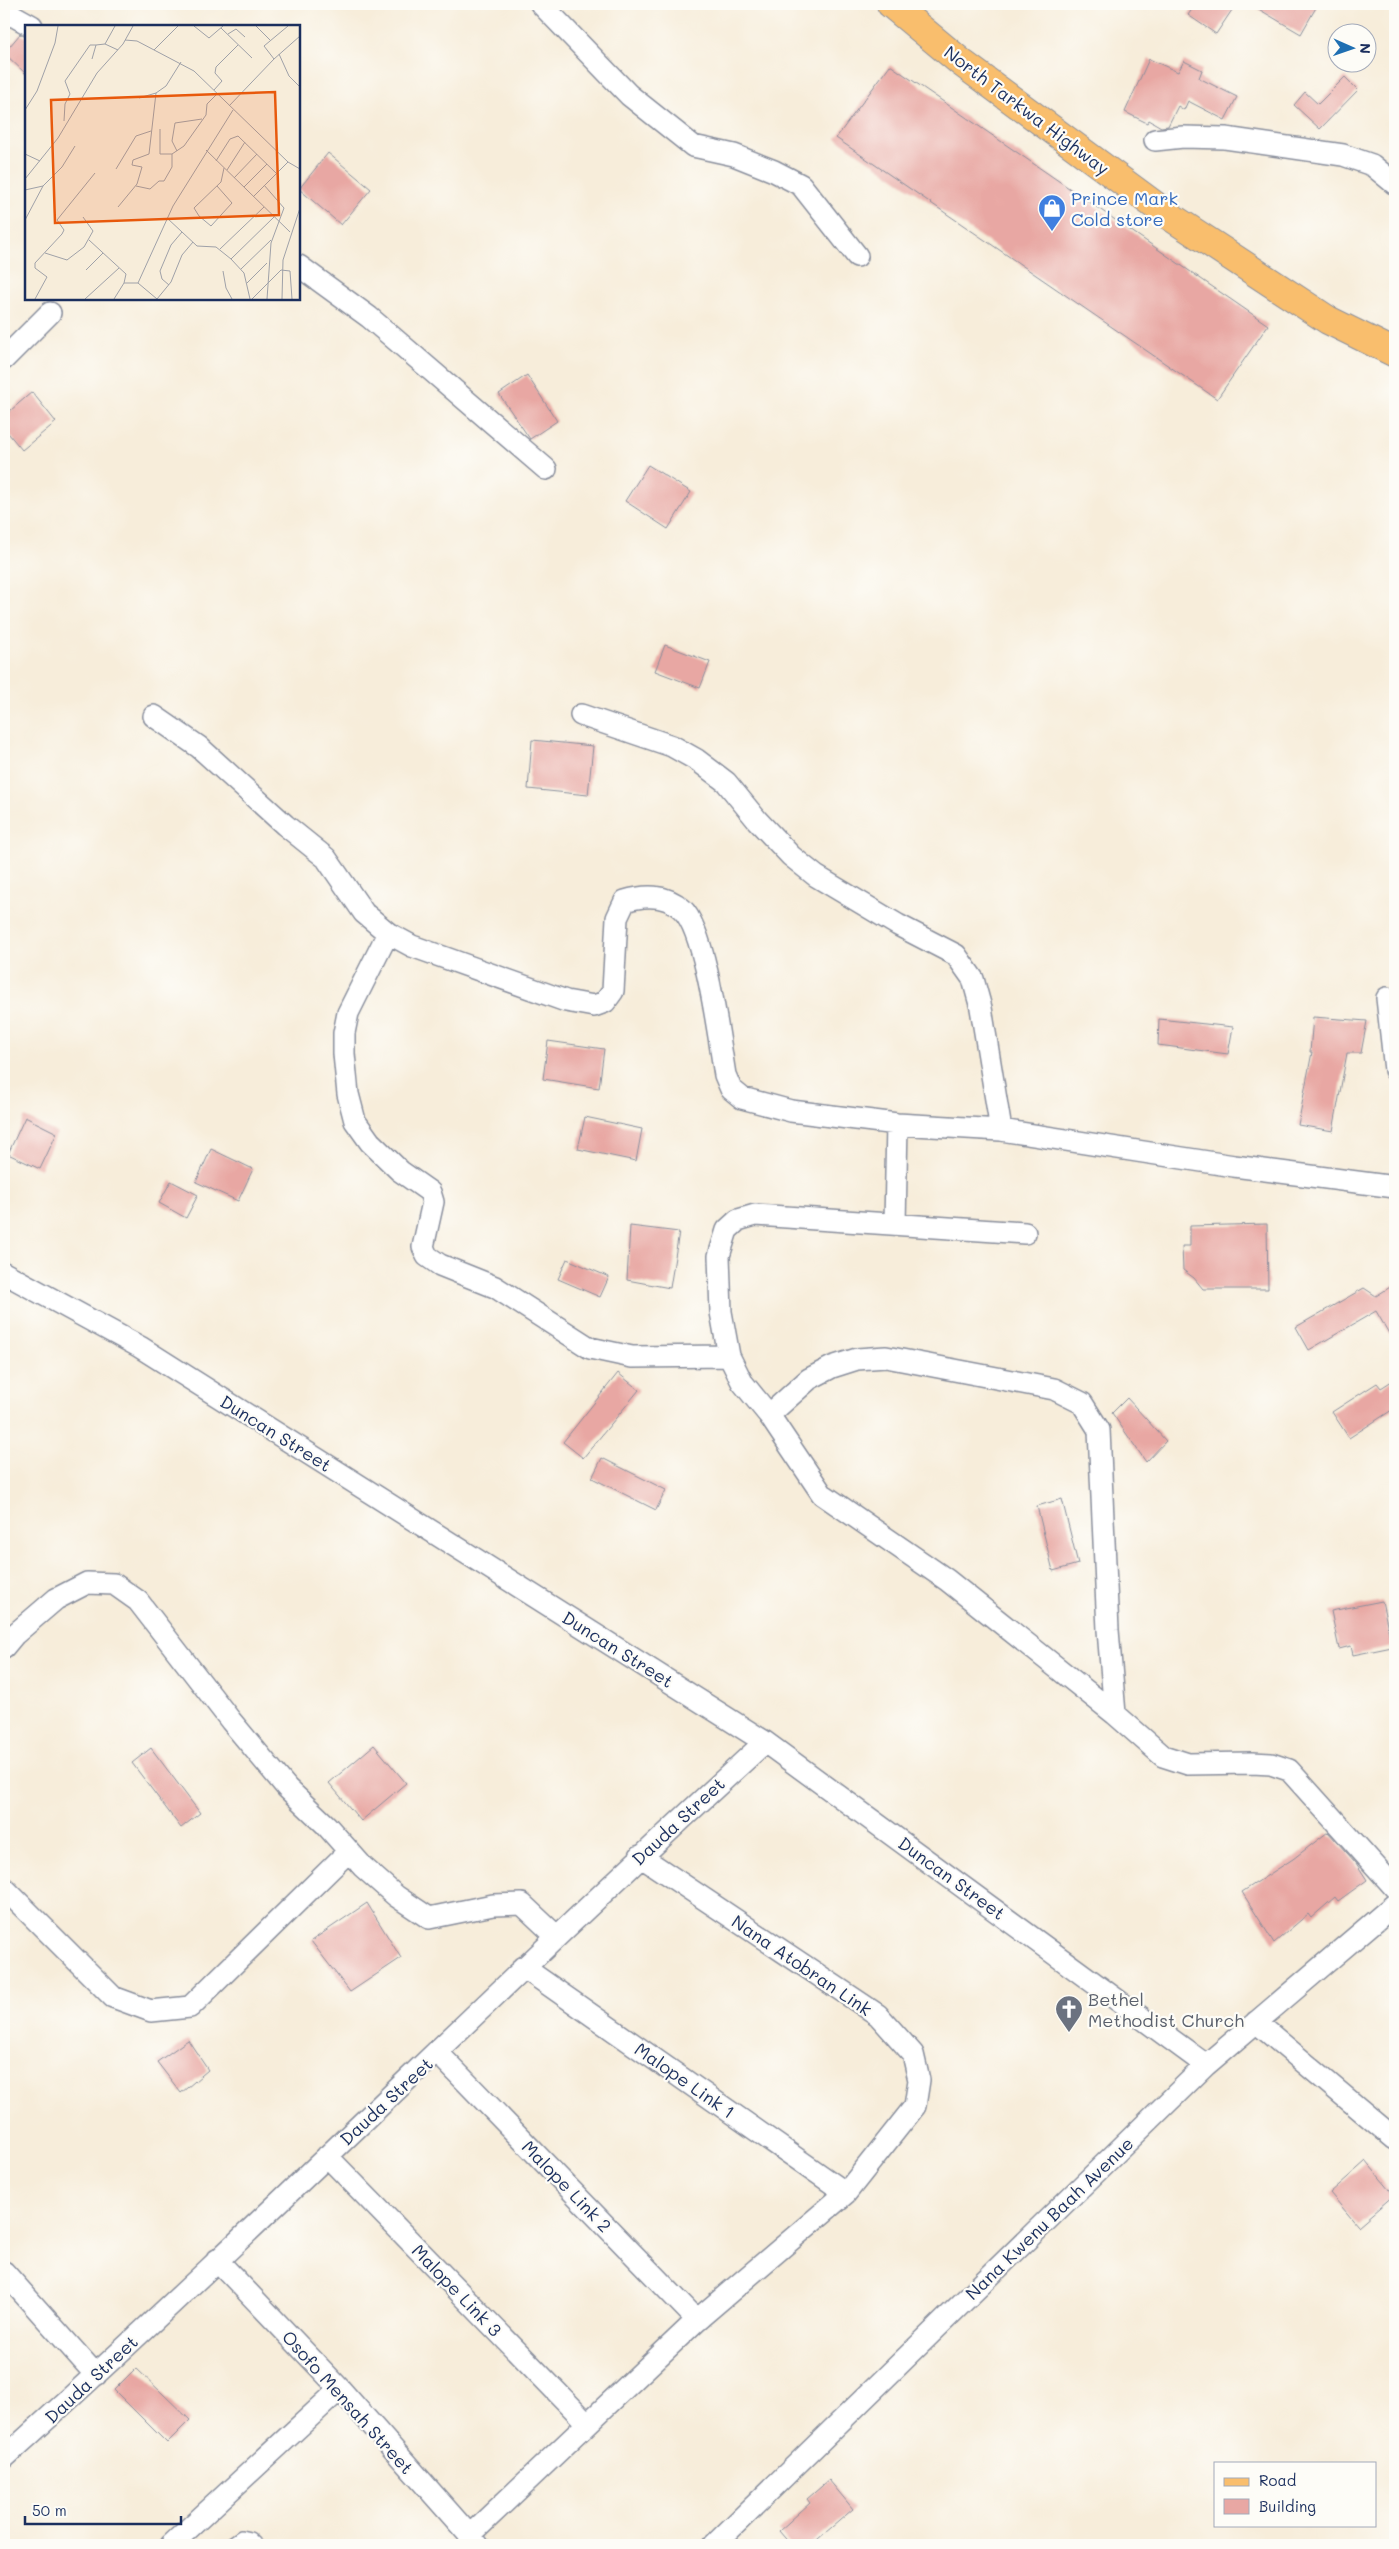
<svg xmlns="http://www.w3.org/2000/svg" width="1399" height="2549" viewBox="0 0 1399 2549" font-family="Mali,sans-serif">
  <style>
    .building { fill: #e8a7a3 }
    .lines { fill: none; stroke-linecap: round; stroke-linejoin: round }
    .service-casing { stroke: #898e9c; stroke-width: 14 }
    .minor-casing { stroke: #898e9c; stroke-width: 24 }
    .primary-casing { stroke: #898e9c; stroke-width: 30 }
    .service { stroke: #fff; stroke-width: 11 }
    .minor { stroke: #fff; stroke-width: 21 }
    .primary { stroke: #f9be6d; stroke-width: 28 }
    .labels { text-anchor: middle; dominant-baseline: central; stroke-width: 4.5; stroke-linejoin: round; paint-order: stroke }
    .street-label { font-size: 18px; fill: #1b2f5e; stroke: #fdfcf7 }
    .shop-label { font-size: 18px; fill: #366cbe; stroke: #fdfcf7; text-anchor: start }
    .worship-label { font-size: 18px; fill: #5b616d; stroke: #fdfcf7; text-anchor: start }
    .inset-road { fill: none; stroke: #9fa1a8; stroke-width: 1 }
    .view { fill: #e8590c; fill-opacity: 0.15; stroke: #e8590c; stroke-width: 2.5 }
    .inset-edge { fill: none; stroke: #1b2f5e; stroke-width: 2.5 }
  </style>
  <rect width="100%" height="100%" fill="#fdfcf7"/>
  <filter id="ink" filterUnits="userSpaceOnUse"><feTurbulence type="fractalNoise" baseFrequency=".02" numOctaves="2"/><feDisplacementMap in="SourceGraphic" scale="10" xChannelSelector="R" yChannelSelector="G"/><feConvolveMatrix kernelMatrix="1 2 1 2 8 2 1 2 1" color-interpolation-filters="sRGB"/></filter>
  <filter id="wash" filterUnits="userSpaceOnUse"><feTurbulence type="fractalNoise" baseFrequency=".0096" numOctaves="4" result="noise"/><feDisplacementMap in="SourceGraphic" scale="20" xChannelSelector="R" yChannelSelector="G"/><feGaussianBlur stdDeviation="1.12" result="paint"/><feColorMatrix in="noise" values="0 0 0 0 0 0 0 0 0 0 0 0 0 0 0 0 0 1.4 0 .05"/><feComposite in="paint" operator="in"/></filter>
  <g filter="url(#wash)">
    <rect width="100%" height="100%" fill="#f7edda"/>
    <g id="blocks">
      <!-- building -->
      <path class="building" d="M 1196,4 L 1236,4 L 1216,34 L 1188,15 Z
        M 1250,4 L 1318,4 L 1301,34 Z
        M 20,34 L 26,37 L 26,74 L 4,53 Z
        M 1149,59 L 1178,72 L 1184,61 L 1202,70 L 1199,78 L 1237,97 L 1225,120 L 1188,101 L 1184,110 L 1178,106 L 1168,126 L 1161,127 L 1149,120 L 1147,123 L 1125,112 Z
        M 890,65 L 1268,325 L 1217,399 L 836,138 Z
        M 1345,77 L 1358,90 L 1320,129 L 1294,105 L 1305,92 L 1318,104 Z
        M 328,153 L 371,189 L 341,225 L 299,189 Z
        M 527,375 L 557,421 L 530,439 L 499,394 Z
        M 32,392 L 56,422 L 22,450 L 4,428 L 4,416 Z
        M 648,465 L 691,492 L 668,529 L 625,501 Z
        M 665,645 L 710,662 L 700,688 L 655,671 Z
        M 532,740 L 593,746 L 588,795 L 528,789 Z
        M 1313,1017 L 1367,1021 L 1361,1053 L 1347,1053 L 1333,1131 L 1298,1125 L 1312,1052 L 1310,1052 Z
        M 1159,1019 L 1233,1027 L 1228,1054 L 1158,1045 Z
        M 548,1041 L 604,1049 L 599,1088 L 543,1079 Z
        M 25,1117 L 57,1133 L 40,1169 L 8,1154 Z
        M 585,1117 L 642,1129 L 636,1161 L 578,1149 Z
        M 211,1149 L 253,1169 L 238,1201 L 196,1182 Z
        M 171,1181 L 198,1195 L 186,1218 L 159,1203 Z
        M 1267,1224 L 1268,1289 L 1203,1289 L 1194,1278 L 1183,1270 L 1182,1246 L 1190,1246 L 1190,1226 Z
        M 630,1226 L 679,1232 L 670,1288 L 627,1280 Z
        M 567,1259 L 609,1277 L 600,1297 L 558,1279 Z
        M 1395,1284 L 1395,1344 L 1376,1311 L 1309,1350 L 1296,1327 L 1364,1288 L 1376,1296 Z
        M 618,1373 L 639,1390 L 583,1458 L 563,1442 Z
        M 1395,1379 L 1395,1408 L 1349,1438 L 1332,1412 L 1377,1383 L 1381,1388 Z
        M 1127,1398 L 1166,1441 L 1146,1462 L 1112,1413 Z
        M 602,1458 L 666,1490 L 656,1510 L 592,1478 Z
        M 1062,1499 L 1078,1564 L 1053,1571 L 1037,1506 Z
        M 1382,1601 L 1392,1647 L 1353,1655 L 1351,1646 L 1339,1649 L 1331,1611 Z
        M 374,1745 L 406,1783 L 361,1821 L 329,1783 Z
        M 151,1748 L 200,1813 L 181,1828 L 132,1763 Z
        M 1328,1832 L 1356,1863 L 1367,1880 L 1338,1901 L 1335,1897 L 1311,1918 L 1308,1914 L 1274,1943 L 1242,1892 L 1293,1859 Z
        M 367,1903 L 401,1958 L 350,1992 L 311,1941 Z
        M 188,2040 L 208,2070 L 181,2093 L 157,2062 Z
        M 1366,2161 L 1394,2195 L 1358,2226 L 1330,2193 Z
        M 136,2368 L 190,2420 L 167,2443 L 114,2390 Z
        M 829,2480 L 853,2509 L 811,2545 L 791,2545 L 779,2531 L 810,2503 L 807,2499 Z"/>
    </g>
  </g>
  <g filter="url(#ink)">
    <use href="#blocks" fill-opacity="0" stroke="#898e9c" stroke-width="1"/>
    <g class="lines">
      <!-- service casing -->
      <g class="service-casing">
        <path id="service" d="M 228,2545 L 241,2536 L 250,2538 L 257,2545"/>
      </g>
      <!-- minor casing -->
      <g class="minor-casing">
        <path id="minor" d="M 541,4 L 629,95 L 693,146 L 734,155 L 774,171 L 801,185 L 857,256
          M 4,15 L 14,16 L 32,26
          M 1155,140 L 1183,137 L 1225,138 L 1343,155 L 1372,165 L 1395,184
          M 299,266 L 369,317 L 546,469
          M 4,359 L 50,313
          M 581,715 L 672,746 L 697,760 L 726,782 L 757,820 L 791,856 L 816,876 L 898,925 L 956,955 L 973,979 L 981,1008 L 1001,1130
          M 154,716 L 199,747 L 285,825 L 326,858 L 364,913 L 388,933 L 412,946 L 566,1001 L 594,1006 L 605,1002 L 613,991 L 617,918 L 625,901 C 644,895 666,894 682,909 C 706,931 719,1040 725,1075 L 731,1089 L 742,1098 L 791,1111 L 897,1124 L 1001,1130 L 1234,1166 L 1395,1187
          M 388,933 L 348,1013 L 344,1033 L 344,1054 L 348,1094 L 355,1121 L 370,1142 L 400,1171 L 430,1192 L 433,1202 L 423,1247 L 427,1256 L 440,1265 L 495,1287 L 590,1348 L 632,1357 L 729,1356
          M 1387,998 L 1395,1070
          M 895,1223 L 897,1124
          M 1025,1233 L 755,1215 L 738,1220 L 727,1230 L 719,1256 L 721,1312 L 729,1356 L 742,1382 L 769,1415 L 822,1494 L 947,1580 L 1115,1714 L 1163,1756 L 1188,1764 L 1252,1763 L 1271,1764 L 1289,1770 L 1395,1888
          M 4,1273 L 140,1347 L 765,1742 L 1206,2065
          M 769,1415 L 809,1379 L 832,1367 L 857,1359 L 886,1357 L 1054,1389 L 1082,1403 L 1099,1430 L 1108,1630 L 1115,1714
          M 4,1647 L 14,1635 L 56,1599 L 87,1583 L 114,1584 L 138,1601 L 231,1721 L 287,1788 L 326,1825 L 363,1867 L 396,1896 L 429,1918 L 493,1905 L 522,1904 L 556,1936
          M 4,1888 L 113,1997 L 151,2011 L 190,2007 L 349,1851
          M 523,1967 L 846,2193
          M 1256,2022 L 1395,2139
          M 437,2052 L 697,2320
          M 327,2156 L 587,2423
          M 217,2260 L 340,2389 L 478,2545
          M 4,2272 L 96,2375
          M 4,2458 C 263,2225 508,1977 765,1742
          M 469,2536 L 697,2320 L 846,2193 L 915,2106 L 919,2080 L 913,2054 L 878,2015 L 640,1856
          M 171,2545 L 340,2389
          M 714,2545 L 1206,2065 L 1395,1904"/>
      </g>
      <!-- primary casing -->
      <g class="primary-casing">
        <path id="primary" d="M 891,4 L 962,63 L 1168,215 L 1328,320 L 1395,353"/>
      </g>
      <!-- service -->
      <use href="#service" class="service"/>
      <!-- minor -->
      <use href="#minor" class="minor"/>
      <!-- primary -->
      <use href="#primary" class="primary"/>
    </g>
  </g>
  <!-- icons -->
  <defs>
    <g id="shop-pin" transform="scale(1.4375)"><path d="M0 17L-7.5 6A9.5 9.5 0 1 1 7.5 6Z" fill="#3f7fe0" stroke="#fdfcf7"/><path d="M-5-2.5h2.3a2.7 3.5 0 0 1 5.4 0H5L5.5 6h-11ZM-1.5-2.5h3a1.5 2.3 0 0 0-3 0Z" fill="#fff"/></g>
    <g id="church-pin" transform="scale(1.4375)"><path d="M0 17L-7.5 6A9.5 9.5 0 1 1 7.5 6Z" fill="#6b7280" stroke="#fdfcf7"/><path d="M-1.2-6h2.4v3.5h3.3v2.4h-3.3V6h-2.4V-.1h-3.3v-2.4h3.3Z" fill="#fff"/></g>
  </defs>
  <g fill-rule="evenodd">
    <use href="#shop-pin" x="1052" y="208"/>
    <use href="#church-pin" x="1069" y="2009"/>
  </g>
  <g class="labels">
    <!-- street labels -->
    <g class="street-label">
      <text transform="translate(1027 110) rotate(37)">North Tarkwa Highway</text>
      <text transform="translate(276 1433) rotate(32)">Duncan Street</text>
      <text transform="translate(618 1649) rotate(32)">Duncan Street</text>
      <text transform="translate(678 1821) rotate(-43)">Dauda Street</text>
      <text transform="translate(952 1878) rotate(36)">Duncan Street</text>
      <text transform="translate(802 1965) rotate(34)">Nana Atobran Link</text>
      <text transform="translate(685 2080) rotate(35)">Malope Link 1</text>
      <text transform="translate(386 2101) rotate(-43)">Dauda Street</text>
      <text transform="translate(567 2186) rotate(46)">Malope Link 2</text>
      <text transform="translate(1049 2218) rotate(-44)">Nana Kwenu Baah Avenue</text>
      <text transform="translate(457 2290) rotate(46)">Malope Link 3</text>
      <text transform="translate(91 2379) rotate(-43)">Dauda Street</text>
      <text transform="translate(348 2402) rotate(48)">Osofo Mensah Street</text>
    </g>
    <!-- shop labels -->
    <g class="shop-label">
      <text x="1071" y="198">Prince Mark<tspan x="1071" dy="21">Cold store</tspan></text>
    </g>
    <!-- worship labels -->
    <g class="worship-label">
      <text x="1088" y="1999">Bethel<tspan x="1088" dy="21">Methodist Church</tspan></text>
    </g>
  </g>
  <!-- overview -->
  <g transform="translate(25 25)">
    <rect width="275" height="275" fill="#f7edda"/>
    <path class="inset-road" d="M 90,1 L 80,19 L 93,25M 169,1 L 184,13 L 198,1M 231,1 L 245,15M 196,3 L 227,33M 203,9 L 211,4 L 220,12M 100,15 L 112,16 L 169,46 L 263,137 L 275,144M 129,25 L 153,1M 254,29 L 264,51 L 275,62M 67,34 L 71,20 L 80,19M 249,34 L 275,11M 189,65 L 197,56 L 190,48 L 191,42 L 213,20M 114,73 L 131,68 L 141,61 L 156,37M 204,81 L 249,34 L 239,21 L 263,1M 0,85 L 12,66 L 30,18 L 33,1M 39,96 L 40,79 L 45,69 L 40,56 L 65,20 L 71,20M 135,104 L 135,129 L 147,129 L 159,121 L 181,90 L 182,79 L 193,68M 181,125 L 265,207M 152,126 L 147,116 L 150,98 L 177,94M 0,129 L 15,136M 191,136 L 205,114 L 213,111 L 252,149M 91,144 L 111,111 L 126,106M 202,145 L 220,117M 209,153 L 232,129M 0,154 L 33,113 L 72,48 L 98,19 L 108,1M 239,160 L 259,183 L 246,218 L 242,274M 111,161 L 125,164 L 134,156 L 139,156 L 147,142 L 147,129M 192,161 L 207,178 L 186,201 L 174,191 L 169,183 L 196,157 L 199,143M 219,162 L 242,139M 0,165 L 18,161M 228,172 L 263,137M 93,182 L 112,159 L 117,142 L 107,140 L 108,135 L 124,129 L 131,68M 142,193 L 172,221 L 191,222 L 206,234 L 219,248 L 225,274M 0,195 L 18,161 L 37,142 L 50,121M 64,215 L 101,249 L 99,258M 195,224 L 239,182M 20,228 L 42,235 L 59,222 L 68,206 L 58,192M 206,234 L 249,192M 216,244 L 246,215M 61,245 L 78,228M 198,246 L 201,263 L 207,274M 113,258 L 148,181 L 208,85M 113,258 L 132,274M 222,258 L 242,238M 144,260 L 137,254 L 135,246 L 146,220 L 157,207M 10,274 L 22,252 L 10,243 L 10,238 L 37,209 L 39,205 L 32,195 L 70,148M 60,274 L 94,243M 89,274 L 99,258 L 113,258M 132,274 L 146,257 L 157,230 L 168,217M 227,274 L 256,245 L 265,246 L 267,274M 257,274 L 258,235 L 275,183"/>
    <path class="view" d="M 250,67 L 254,190 L 30,198 L 26,75 Z"/>
    <rect width="275" height="275" class="inset-edge"/>
  </g>
  <!-- margin -->
  <rect width="1399" height="2549" fill="none" stroke="#fdfcf7" stroke-width="20"/>
  <!-- legend -->
  <rect x="1214" y="2462" width="162" height="65" fill="#fdfcf7" stroke="#a3aaba"/>
  <rect x="1224" y="2478" width="25" height="8" fill="#f9be6d" stroke="#a3aaba"/>
  <text x="1259" y="2486" font-size="15" fill="#1b2f5e">Road</text>
  <rect x="1224" y="2499" width="25" height="15" fill="#e8a7a3" stroke="#a3aaba"/>
  <text x="1259" y="2512" font-size="15" fill="#1b2f5e">Building</text>
  <!-- north arrow -->
  <g transform="translate(1352 48) rotate(92)"><circle r="24" fill="#fdfcf7" stroke="#a3aaba"/>
  <path d="M0-4L9 19L0 12L-9 19Z" fill="#1f6fb2"/>
  <text y="-8" font-size="14" font-weight="bold" text-anchor="middle" fill="#1b2f5e">N</text>
  </g>
  <!-- scale -->
  <path d="M25 2516v8h156v-8" fill="none" stroke="#1b2f5e" stroke-width="2.5"/>
  <text x="32" y="2516" font-size="15" fill="#1b2f5e" stroke="#fdfcf7" stroke-width="4" paint-order="stroke">50 m</text>
</svg>
